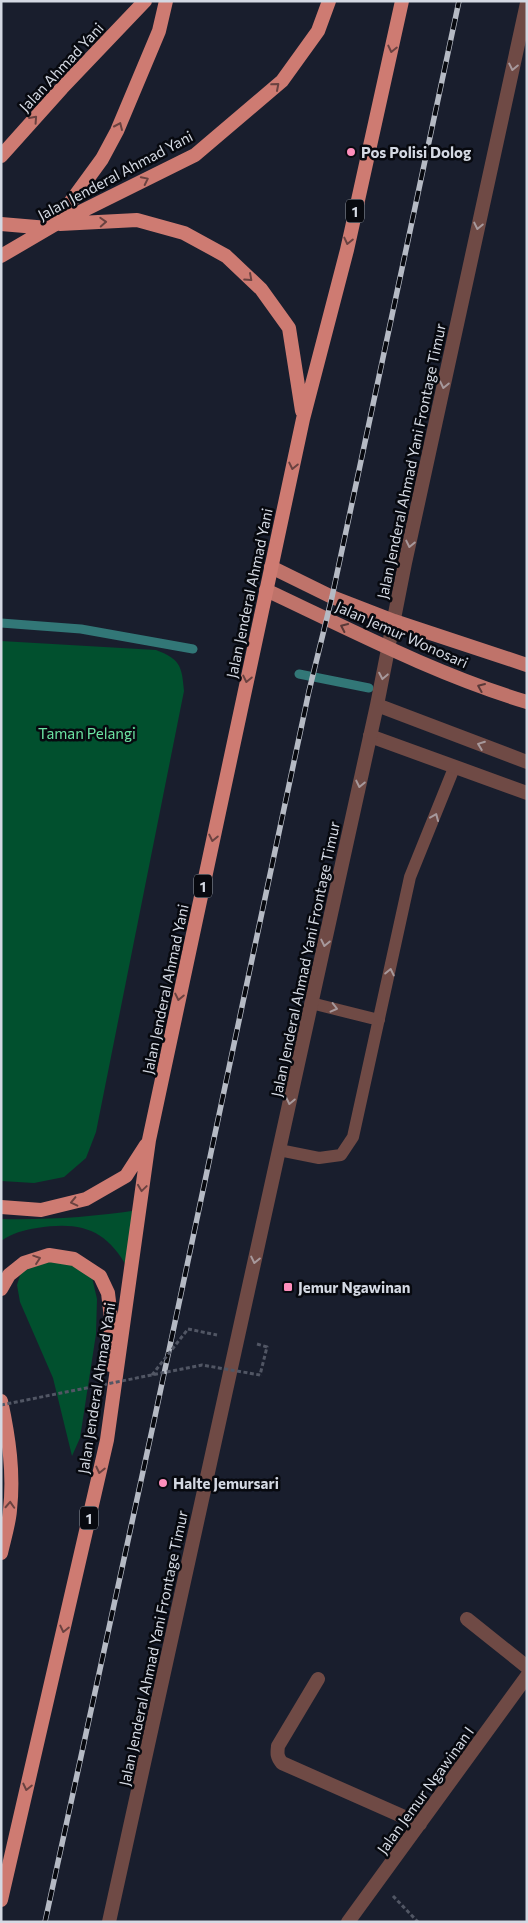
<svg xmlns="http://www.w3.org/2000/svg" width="528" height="1923" viewBox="0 0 528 1923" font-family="Commissioner,sans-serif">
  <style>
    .green { fill: #01502e }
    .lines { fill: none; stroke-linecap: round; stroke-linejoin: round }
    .stream { stroke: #327777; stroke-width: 9 }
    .path { stroke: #515664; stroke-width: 3; stroke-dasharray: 4 2.5; stroke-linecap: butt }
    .service { stroke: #6f4a45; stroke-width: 12 }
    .minor { stroke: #6f4a45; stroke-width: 14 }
    .tertiary { stroke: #6f4a45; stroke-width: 14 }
    .primary { stroke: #bf736a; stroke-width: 14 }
    .trunk { stroke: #ce7b72; stroke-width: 14 }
    .rail-casing { stroke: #b5bac4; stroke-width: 5.5 }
    .rail { stroke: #07090f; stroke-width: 4; stroke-dasharray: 11; stroke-linecap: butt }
    .path-bridge { stroke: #515664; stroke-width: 3; stroke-dasharray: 4 2.5; stroke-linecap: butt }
    .oneway { stroke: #6a4240 }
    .oneway2 { stroke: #a7999c }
    .oneway3 { stroke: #5a3938 }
    .poi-dot { fill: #fe8ebc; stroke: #07090f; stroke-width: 2 }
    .labels { text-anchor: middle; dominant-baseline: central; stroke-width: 5; stroke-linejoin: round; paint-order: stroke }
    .shield { fill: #07090f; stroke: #969ba3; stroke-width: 1 }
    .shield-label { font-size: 14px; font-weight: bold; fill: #d4d9e3 }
    .street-label { font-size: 15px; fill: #d4d9e3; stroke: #07090f }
    .poi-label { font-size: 15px; font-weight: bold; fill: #d4d9e3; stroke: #07090f; text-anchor: start }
    .park-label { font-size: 15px; fill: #6ce4a3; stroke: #07090f }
  </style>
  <rect width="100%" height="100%" fill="#191e2d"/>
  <!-- green -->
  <path class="green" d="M 1,641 L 156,650 C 180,659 182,666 184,691 L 96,1132 L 86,1158 L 64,1177 L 34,1183 L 1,1181 Z
    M 138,1210 L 128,1269 C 107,1229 80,1221 37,1228 C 24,1230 12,1233 1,1241 L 1,1219 C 47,1220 93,1217 138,1210 Z
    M 57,1258 L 91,1273 L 97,1299 L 96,1334 L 80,1438 L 72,1456 L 53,1378 L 20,1302 L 17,1285 L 21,1272 Z"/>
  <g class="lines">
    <!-- stream -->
    <path class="stream" d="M 1,623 L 81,629 L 193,649
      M 299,674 L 369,688"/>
    <!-- path -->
    <path class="path" d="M 188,1329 L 217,1335
      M 257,1344 L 267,1347 L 260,1375
      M 393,1896 L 418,1922"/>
    <!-- service -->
    <path class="service" d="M 311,1003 L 379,1020
      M 279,1150 L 319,1158 L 341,1155 L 353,1137 L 410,877 L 454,768"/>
    <!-- minor -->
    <path class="minor" d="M 370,736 L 527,793
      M 467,1619 L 527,1667
      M 318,1679 L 278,1746 C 277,1754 277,1757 282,1763 L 420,1824
      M 348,1922 L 527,1676"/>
    <!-- tertiary -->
    <path class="tertiary" d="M 377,705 L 527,762
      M 109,1922 L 377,705 L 405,563 L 527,3"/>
    <!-- primary -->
    <path class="primary" d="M 271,567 L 332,597 L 394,621 L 527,665
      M 266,590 C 351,630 437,675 527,702"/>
    <!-- trunk -->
    <path class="trunk" d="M 1,156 L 62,88 L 145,1
      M 56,222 L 102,159 L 117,131 L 159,31 L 166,1
      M 1,224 L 48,228
      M 60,224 L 137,220 L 184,233 L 226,256 L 261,289 L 289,328 L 302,411
      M 1,256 L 54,225 L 195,155 L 282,81 L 318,31 L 329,1
      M 1,1207 L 41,1210 L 86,1199 L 126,1176 L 146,1145
      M 1,1289 L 9,1275 L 24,1263 L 49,1255 L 74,1259 L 100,1276 L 108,1293 L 111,1318 L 110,1365
      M 1,1401 C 9,1438 14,1473 10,1510 C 9,1524 4,1539 1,1553
      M 1,1900 L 107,1440 L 149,1140 L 303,419 L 347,250 L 402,1"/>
    <!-- rail casing -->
    <g class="rail-casing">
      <path id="rail" d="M 45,1922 L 154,1421 L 309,691 L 332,597 L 459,1"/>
    </g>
    <!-- rail -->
    <use href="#rail" class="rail"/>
    <!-- path-bridge -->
    <path class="path-bridge" d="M 152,1375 L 188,1329
      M 1,1405 L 202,1365 L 260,1375"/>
  </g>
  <!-- one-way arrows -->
  <defs><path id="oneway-chevron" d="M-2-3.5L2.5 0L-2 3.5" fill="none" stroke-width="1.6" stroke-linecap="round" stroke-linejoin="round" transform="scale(1.25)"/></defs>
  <g class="oneway">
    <use href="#oneway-chevron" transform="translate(392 49) rotate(103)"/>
    <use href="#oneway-chevron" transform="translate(276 86) rotate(-41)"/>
    <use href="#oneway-chevron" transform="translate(34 119) rotate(-48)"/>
    <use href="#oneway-chevron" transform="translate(119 126) rotate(-66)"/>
    <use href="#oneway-chevron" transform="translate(145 180) rotate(-26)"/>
    <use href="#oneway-chevron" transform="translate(103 222) rotate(-3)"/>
    <use href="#oneway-chevron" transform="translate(348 241) rotate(103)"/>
    <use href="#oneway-chevron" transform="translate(249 278) rotate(42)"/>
    <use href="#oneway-chevron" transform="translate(293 466) rotate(102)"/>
    <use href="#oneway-chevron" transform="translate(247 679) rotate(102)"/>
    <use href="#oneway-chevron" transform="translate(213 838) rotate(102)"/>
    <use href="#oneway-chevron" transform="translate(179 997) rotate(102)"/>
    <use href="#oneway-chevron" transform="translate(142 1188) rotate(98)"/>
    <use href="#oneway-chevron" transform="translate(74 1202) rotate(167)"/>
    <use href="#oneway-chevron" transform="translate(37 1259) rotate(-19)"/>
    <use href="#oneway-chevron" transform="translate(100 1470) rotate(103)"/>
    <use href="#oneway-chevron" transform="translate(10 1505) rotate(-87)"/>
    <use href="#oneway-chevron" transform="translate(64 1629) rotate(103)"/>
    <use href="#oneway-chevron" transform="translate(27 1787) rotate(103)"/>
  </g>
  <g class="oneway2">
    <use href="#oneway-chevron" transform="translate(513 67) rotate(102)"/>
    <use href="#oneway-chevron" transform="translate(478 226) rotate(102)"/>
    <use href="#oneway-chevron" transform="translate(444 385) rotate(102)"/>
    <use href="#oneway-chevron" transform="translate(410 544) rotate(102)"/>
    <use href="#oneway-chevron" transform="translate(383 676) rotate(101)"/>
    <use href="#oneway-chevron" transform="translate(481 745) rotate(-159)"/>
    <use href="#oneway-chevron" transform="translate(360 784) rotate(102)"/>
    <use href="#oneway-chevron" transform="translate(435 817) rotate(-67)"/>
    <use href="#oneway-chevron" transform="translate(325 943) rotate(102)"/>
    <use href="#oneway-chevron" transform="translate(390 972) rotate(-78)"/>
    <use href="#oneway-chevron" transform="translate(334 1008) rotate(14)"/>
    <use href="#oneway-chevron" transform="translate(290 1101) rotate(102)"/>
    <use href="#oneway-chevron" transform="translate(255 1260) rotate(102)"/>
  </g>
  <g class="oneway3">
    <use href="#oneway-chevron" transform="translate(344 627) rotate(-155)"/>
    <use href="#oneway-chevron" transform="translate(481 687) rotate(-157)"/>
  </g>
  <!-- markers -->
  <g class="poi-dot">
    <circle cx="351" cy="152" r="5"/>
    <rect x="283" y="1282" width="10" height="10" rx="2.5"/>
    <circle cx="163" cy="1483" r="5"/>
  </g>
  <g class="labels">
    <!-- shield labels -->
    <g class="shield">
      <rect x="346" y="199.5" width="18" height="23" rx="4"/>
      <rect x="194" y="874.5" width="18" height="23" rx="4"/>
      <rect x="80" y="1506.5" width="18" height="23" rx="4"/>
    </g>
    <g class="shield-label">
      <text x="355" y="211">1</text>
      <text x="203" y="886">1</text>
      <text x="89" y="1518">1</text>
    </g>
    <!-- street labels -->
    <g class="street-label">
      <text transform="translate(61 67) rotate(-47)">Jalan Ahmad Yani</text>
      <text transform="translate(115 175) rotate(-28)">Jalan Jenderal Ahmad Yani</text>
      <text transform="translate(411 461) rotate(-78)">Jalan Jenderal Ahmad Yani Frontage Timur</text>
      <text transform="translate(249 593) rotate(-78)">Jalan Jenderal Ahmad Yani</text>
      <text transform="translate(402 634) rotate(24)">Jalan Jemur Wonosari</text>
      <text transform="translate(305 959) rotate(-78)">Jalan Jenderal Ahmad Yani Frontage Timur</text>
      <text transform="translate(165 989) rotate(-78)">Jalan Jenderal Ahmad Yani</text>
      <text transform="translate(96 1388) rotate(-81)">Jalan Jenderal Ahmad Yani</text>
      <text transform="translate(153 1648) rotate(-78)">Jalan Jenderal Ahmad Yani Frontage Timur</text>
      <text transform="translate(425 1790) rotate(-54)">Jalan Jemur Ngawinan I</text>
    </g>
    <!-- poi labels -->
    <g class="poi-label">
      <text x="361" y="152">Pos Polisi Dolog</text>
      <text x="298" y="1287">Jemur Ngawinan</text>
      <text x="173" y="1483">Halte Jemursari</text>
    </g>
    <!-- park labels -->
    <g class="park-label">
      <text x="87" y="733">Taman Pelangi</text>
    </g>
  </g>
  <!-- border -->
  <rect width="528" height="1923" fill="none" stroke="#d4d9e3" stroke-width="5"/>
</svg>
